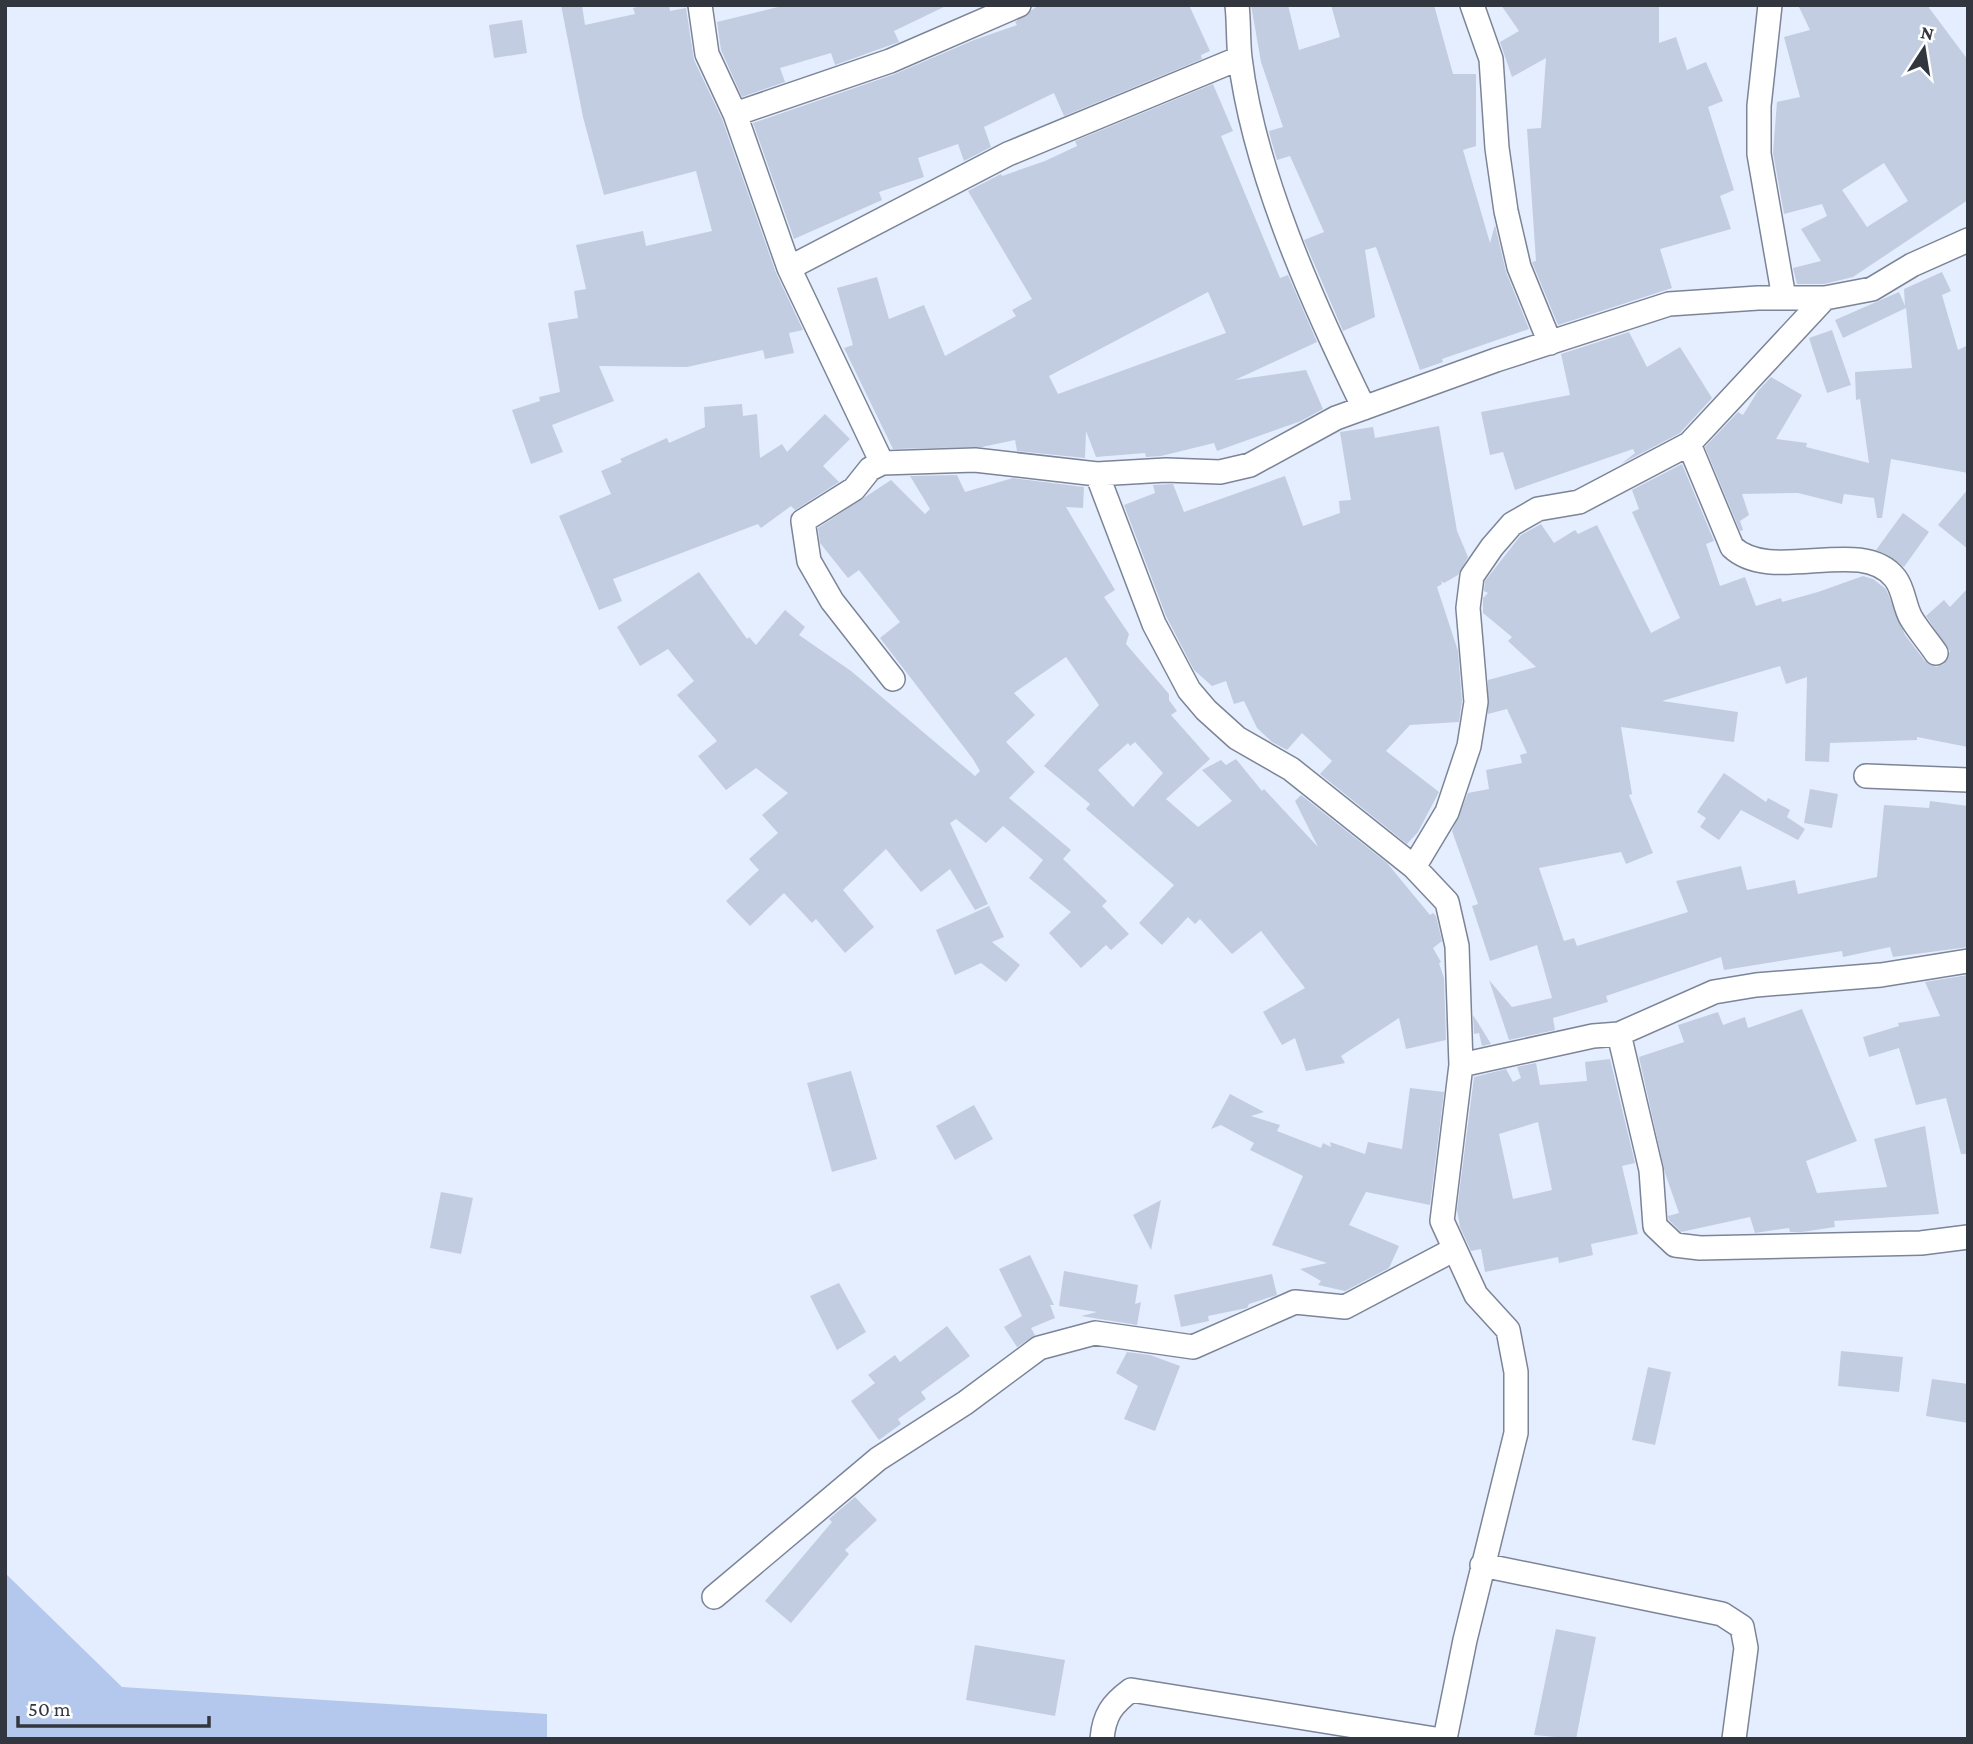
<svg xmlns="http://www.w3.org/2000/svg" width="1973" height="1744" viewBox="0 0 1973 1744" font-family="'Crimson Pro',serif">
  <style>
    .green { fill: #b4c7ec }
    .building { fill: #c2cde2; fill-rule: evenodd }
    .lines { fill: none; stroke-linecap: round; stroke-linejoin: round }
    .street-casing { stroke: #7b8597; stroke-width: 26 }
    .street { stroke: #fff; stroke-width: 23 }
  </style>
  <rect width="100%" height="100%" fill="#e5eefe"/>
  <!-- green -->
  <path class="green" d="M 5,1573 L 122,1687 L 547,1714 L 547,1739 L 5,1739 Z"/>
  <!-- building -->
  <path class="building" d="M 561,5 L 582,5 L 585,25 L 635,14 L 633,8 L 645,5 L 669,5 L 670,11 L 686,8 L 694,60 L 722,119 L 776,273 L 803,330 L 789,333 L 794,353 L 765,359 L 763,350 L 687,367 L 599,366 L 614,401 L 552,425 L 563,452 L 531,464 L 512,410 L 540,401 L 539,397 L 560,392 L 548,323 L 578,318 L 574,291 L 586,289 L 576,245 L 643,231 L 646,246 L 712,231 L 696,171 L 604,195 L 583,117 Z
    M 786,5 L 948,5 L 894,31 L 899,42 L 835,65 L 831,53 L 780,68 L 785,82 L 742,97 L 721,50 L 717,22 Z
    M 1039,5 L 1189,5 L 1210,51 L 1201,55 L 1202,59 L 1064,116 L 1054,93 L 984,127 L 991,147 L 964,161 L 958,144 L 918,158 L 924,177 L 879,192 L 882,200 L 794,239 L 753,123 L 895,74 L 974,40 L 1017,25 L 1015,22 Z
    M 1251,5 L 1288,5 L 1299,50 L 1340,37 L 1331,5 L 1434,5 L 1453,74 L 1476,74 L 1476,146 L 1463,150 L 1490,243 L 1495,225 L 1506,272 L 1529,329 L 1442,359 L 1443,362 L 1420,370 L 1376,247 L 1365,250 L 1375,317 L 1343,331 L 1304,240 L 1324,232 L 1290,156 L 1277,160 L 1272,143 L 1269,131 L 1283,127 L 1261,62 Z
    M 1501,5 L 1659,5 L 1659,43 L 1676,37 L 1687,70 L 1706,62 L 1723,101 L 1708,107 L 1734,190 L 1720,196 L 1731,229 L 1660,249 L 1672,288 L 1558,325 L 1532,262 L 1536,261 L 1527,129 L 1541,128 L 1546,58 L 1512,77 L 1500,42 L 1519,31 Z
    M 1798,5 L 1927,5 L 1968,60 L 1968,200 L 1853,277 L 1824,284 L 1797,284 L 1793,268 L 1821,261 L 1801,229 L 1827,216 L 1822,204 L 1784,214 L 1773,153 L 1777,102 L 1800,97 L 1784,37 L 1810,30 ZM 1884,163 L 1908,201 L 1867,227 L 1842,190 Z
    M 522,20 L 527,53 L 494,58 L 489,25 Z
    M 1213,84 L 1233,131 L 1221,136 L 1280,278 L 1288,275 L 1317,342 L 1235,380 L 1306,370 L 1323,409 L 1301,421 L 1217,451 L 1214,443 L 1161,456 L 1146,457 L 1145,453 L 1096,457 L 1086,431 L 1085,458 L 1017,451 L 1015,440 L 982,447 L 893,449 L 844,348 L 853,345 L 837,288 L 877,277 L 889,319 L 924,305 L 945,356 L 1016,316 L 1012,310 L 1032,299 L 968,191 L 1001,174 L 1002,176 L 1045,161 L 1077,146 L 1075,141 ZM 1208,292 L 1226,333 L 1058,394 L 1049,376 Z
    M 1942,272 L 1951,291 L 1942,295 L 1958,350 L 1968,345 L 1968,473 L 1891,459 L 1882,518 L 1877,518 L 1874,498 L 1844,494 L 1842,504 L 1798,493 L 1742,494 L 1749,515 L 1740,521 L 1743,530 L 1740,531 L 1705,447 L 1738,412 L 1743,415 L 1758,391 L 1771,377 L 1802,395 L 1776,439 L 1807,443 L 1806,447 L 1869,463 L 1860,399 L 1856,400 L 1855,372 L 1912,368 L 1906,308 L 1843,338 L 1835,320 L 1899,292 L 1905,306 L 1904,289 Z
    M 1832,330 L 1851,385 L 1827,393 L 1809,338 Z
    M 1629,332 L 1647,367 L 1680,347 L 1712,398 L 1680,433 L 1621,464 L 1635,453 L 1633,449 L 1515,490 L 1503,452 L 1490,455 L 1481,412 L 1570,395 L 1561,354 Z
    M 742,404 L 743,416 L 757,414 L 760,458 L 782,444 L 787,452 L 825,414 L 850,439 L 823,466 L 839,482 L 795,510 L 791,506 L 761,528 L 758,524 L 613,579 L 622,601 L 599,610 L 559,516 L 611,494 L 601,471 L 622,462 L 620,459 L 667,438 L 669,443 L 705,427 L 704,407 Z
    M 1439,426 L 1457,531 L 1468,557 L 1458,575 L 1444,583 L 1441,581 L 1442,584 L 1437,587 L 1458,651 L 1462,701 L 1459,722 L 1410,725 L 1386,751 L 1439,792 L 1418,832 L 1407,844 L 1320,774 L 1332,761 L 1302,733 L 1287,750 L 1272,742 L 1257,728 L 1244,701 L 1234,704 L 1226,681 L 1212,686 L 1194,670 L 1166,616 L 1124,505 L 1155,493 L 1153,485 L 1173,484 L 1184,512 L 1285,476 L 1303,526 L 1340,513 L 1339,501 L 1351,500 L 1340,432 L 1373,427 L 1375,438 Z
    M 1682,464 L 1714,541 L 1706,544 L 1720,586 L 1745,577 L 1756,606 L 1781,598 L 1782,602 L 1818,592 L 1863,576 L 1873,579 L 1886,589 L 1905,635 L 1925,661 L 1936,667 L 1944,664 L 1950,651 L 1926,616 L 1944,600 L 1950,607 L 1968,588 L 1968,747 L 1917,737 L 1917,740 L 1830,743 L 1829,762 L 1805,761 L 1807,677 L 1786,684 L 1780,666 L 1662,701 L 1738,712 L 1734,742 L 1621,727 L 1632,794 L 1629,795 L 1653,853 L 1626,864 L 1621,852 L 1539,868 L 1564,941 L 1574,938 L 1577,946 L 1688,912 L 1676,881 L 1741,866 L 1747,890 L 1795,880 L 1798,894 L 1877,877 L 1884,805 L 1929,808 L 1930,801 L 1968,806 L 1968,947 L 1893,957 L 1890,947 L 1843,957 L 1842,951 L 1724,970 L 1721,957 L 1606,996 L 1608,1002 L 1553,1018 L 1555,1030 L 1509,1040 L 1489,980 L 1512,1007 L 1552,998 L 1537,945 L 1490,961 L 1472,906 L 1478,904 L 1452,831 L 1468,793 L 1489,789 L 1486,770 L 1522,763 L 1520,755 L 1527,753 L 1507,709 L 1488,714 L 1488,680 L 1536,667 L 1508,641 L 1512,637 L 1483,613 L 1483,598 L 1488,593 L 1484,591 L 1485,581 L 1521,535 L 1541,524 L 1554,543 L 1575,530 L 1578,534 L 1597,525 L 1651,633 L 1680,618 L 1632,512 L 1639,509 L 1632,490 Z
    M 957,475 L 965,492 L 1013,478 L 1084,487 L 1083,508 L 1066,507 L 1115,590 L 1104,597 L 1129,634 L 1126,644 L 1169,694 L 1169,700 L 1177,711 L 1171,715 L 1210,759 L 1166,799 L 1198,827 L 1232,801 L 1202,770 L 1221,760 L 1226,765 L 1236,759 L 1262,791 L 1264,789 L 1318,847 L 1295,801 L 1301,795 L 1387,863 L 1430,915 L 1433,913 L 1436,916 L 1442,941 L 1433,948 L 1441,962 L 1439,963 L 1444,978 L 1446,1040 L 1406,1049 L 1399,1018 L 1341,1056 L 1345,1063 L 1306,1071 L 1295,1038 L 1282,1045 L 1263,1012 L 1305,988 L 1261,931 L 1232,954 L 1200,919 L 1195,924 L 1188,917 L 1162,945 L 1139,923 L 1174,885 L 1086,809 L 1090,804 L 1044,766 L 1099,705 L 1066,657 L 1014,693 L 1035,715 L 1006,742 L 1035,772 L 1009,798 L 1071,850 L 1063,859 L 1107,901 L 1102,906 L 1129,934 L 1111,950 L 1106,945 L 1081,968 L 1049,933 L 1071,912 L 1029,878 L 1043,860 L 1003,826 L 986,843 L 956,819 L 950,823 L 988,904 L 975,910 L 950,869 L 921,892 L 886,849 L 843,890 L 874,927 L 845,953 L 816,919 L 812,923 L 784,893 L 750,926 L 726,901 L 759,870 L 749,859 L 778,833 L 762,815 L 788,793 L 756,768 L 726,790 L 698,756 L 717,741 L 677,695 L 694,681 L 668,649 L 640,666 L 617,627 L 699,572 L 747,639 L 749,637 L 756,645 L 785,610 L 805,627 L 799,635 L 851,671 L 975,776 L 980,771 L 973,759 L 880,638 L 900,622 L 859,570 L 848,578 L 820,543 L 818,528 L 891,480 L 925,514 L 930,509 L 910,476 ZM 1135,742 L 1163,773 L 1133,807 L 1098,770 L 1128,743 L 1130,746 Z
    M 1968,489 L 1968,549 L 1938,525 Z
    M 1903,513 L 1929,532 L 1904,567 L 1888,555 L 1876,550 Z
    M 1724,773 L 1766,802 L 1768,798 L 1790,810 L 1787,817 L 1805,829 L 1798,840 L 1741,810 L 1719,840 L 1700,827 L 1706,818 L 1697,812 Z
    M 1810,789 L 1838,794 L 1832,828 L 1804,823 Z
    M 989,906 L 1004,937 L 992,942 L 1020,965 L 1006,982 L 981,963 L 955,975 L 936,930 Z
    M 1968,975 L 1968,1154 L 1961,1154 L 1946,1098 L 1916,1105 L 1899,1048 L 1869,1057 L 1863,1037 L 1899,1026 L 1898,1023 L 1940,1016 L 1925,982 Z
    M 1802,1009 L 1857,1141 L 1806,1161 L 1817,1193 L 1887,1187 L 1874,1139 L 1925,1126 L 1939,1214 L 1834,1221 L 1835,1227 L 1802,1232 L 1790,1232 L 1789,1228 L 1755,1233 L 1750,1217 L 1681,1232 L 1669,1220 L 1668,1216 L 1679,1213 L 1665,1173 L 1639,1057 L 1684,1042 L 1678,1025 L 1718,1012 L 1723,1025 L 1745,1017 L 1748,1028 Z
    M 1473,1015 L 1480,1026 L 1491,1044 L 1482,1046 L 1479,1033 L 1474,1034 Z
    M 1610,1059 L 1635,1163 L 1622,1166 L 1638,1234 L 1591,1244 L 1593,1255 L 1559,1263 L 1558,1257 L 1485,1272 L 1481,1249 L 1471,1251 L 1460,1227 L 1457,1210 L 1474,1077 L 1506,1069 L 1513,1082 L 1521,1078 L 1517,1067 L 1536,1063 L 1540,1085 L 1587,1081 L 1585,1062 ZM 1538,1122 L 1552,1190 L 1513,1199 L 1499,1134 Z
    M 851,1071 L 877,1159 L 832,1172 L 807,1083 Z
    M 1410,1088 L 1444,1092 L 1430,1205 L 1366,1192 L 1349,1225 L 1399,1246 L 1389,1268 L 1345,1291 L 1318,1285 L 1321,1281 L 1300,1269 L 1327,1263 L 1272,1245 L 1303,1176 L 1250,1150 L 1254,1143 L 1221,1125 L 1211,1129 L 1230,1094 L 1264,1112 L 1251,1116 L 1280,1125 L 1277,1131 L 1321,1148 L 1323,1143 L 1331,1147 L 1330,1142 L 1365,1154 L 1368,1142 L 1402,1149 Z
    M 974,1105 L 993,1139 L 955,1160 L 936,1126 Z
    M 441,1192 L 473,1198 L 461,1254 L 430,1248 Z
    M 1161,1200 L 1151,1250 L 1133,1215 Z
    M 1030,1255 L 1054,1305 L 1050,1305 L 1055,1318 L 1031,1328 L 1035,1335 L 1017,1347 L 1004,1327 L 1022,1316 L 999,1269 Z
    M 1064,1271 L 1138,1285 L 1135,1304 L 1141,1302 L 1137,1325 L 1081,1316 L 1097,1312 L 1059,1306 Z
    M 1272,1274 L 1277,1295 L 1249,1304 L 1247,1308 L 1208,1316 L 1209,1321 L 1181,1327 L 1174,1295 Z
    M 839,1283 L 866,1332 L 837,1350 L 810,1296 Z
    M 947,1326 L 970,1356 L 921,1392 L 926,1399 L 898,1419 L 901,1424 L 879,1440 L 851,1401 L 875,1383 L 868,1375 L 895,1355 L 900,1362 Z
    M 1841,1351 L 1903,1357 L 1899,1392 L 1838,1386 Z
    M 1127,1352 L 1150,1355 L 1180,1366 L 1155,1431 L 1124,1419 L 1138,1386 L 1116,1373 Z
    M 1648,1367 L 1671,1372 L 1655,1445 L 1632,1440 Z
    M 1932,1379 L 1968,1384 L 1968,1423 L 1926,1416 Z
    M 855,1497 L 877,1520 L 845,1550 L 849,1554 L 791,1623 L 765,1601 L 832,1522 L 829,1519 Z
    M 1556,1629 L 1596,1637 L 1576,1739 L 1534,1735 Z
    M 975,1645 L 1065,1660 L 1055,1716 L 966,1700 Z"/>
  <g class="lines">
    <!-- street casing -->
    <g class="street-casing">
      <path id="street" d="M 700,5 L 707,54 L 735,114 L 789,268 L 882,463
        M 1237,5 C 1239,23 1238,41 1240,58 C 1254,173 1313,304 1364,408
        M 1472,5 L 1491,59 L 1497,148 L 1506,211 L 1519,267 L 1550,343
        M 1770,5 L 1759,106 L 1759,154 L 1784,298
        M 735,114 L 890,61 L 1019,5
        M 789,268 L 1008,154 L 1240,58
        M 1689,444 L 1732,547 C 1772,585 1861,535 1895,578 C 1904,589 1904,606 1911,618 C 1918,630 1928,641 1936,653
        M 1097,474 L 1154,624 L 1189,690 L 1206,710 L 1237,738 L 1291,769 L 1414,867 L 1447,902 L 1457,946 L 1461,1065 L 1442,1221 L 1476,1295 L 1508,1330 L 1516,1372 L 1516,1433 L 1465,1640 L 1445,1739
        M 893,679 L 832,601 L 809,561 L 803,521 L 854,489 L 870,469 L 882,463 L 975,460 L 1097,474 L 1166,470 L 1220,472 L 1250,465 L 1336,418 L 1496,360 L 1669,304 L 1758,298 L 1825,298 L 1872,289 L 1912,265 L 1968,240
        M 1866,776 L 1968,780
        M 1414,867 L 1447,812 L 1469,746 L 1476,702 L 1468,608 L 1472,576 L 1492,547 L 1512,524 L 1538,509 L 1579,502 L 1689,444 L 1825,298
        M 1619,1034 L 1651,1170 L 1655,1226 L 1675,1245 L 1700,1248 L 1921,1243 L 1968,1237
        M 1461,1065 L 1593,1036 L 1619,1034 L 1714,992 L 1756,985 L 1881,975 L 1968,961
        M 1482,1565 L 1722,1614 L 1742,1627 L 1746,1648 L 1734,1739
        M 714,1597 L 878,1459 L 965,1403 L 1039,1348 L 1095,1333 L 1193,1347 L 1295,1302 L 1345,1307 L 1455,1249
        M 1102,1739 C 1104,1715 1112,1704 1131,1690 L 1435,1739"/>
    </g>
    <!-- street -->
    <use href="#street" class="street"/>
  </g>
  <!-- border -->
  <rect width="1973" height="1744" fill="none" stroke="#32363e" stroke-width="14"/>
  <!-- north arrow -->
  <g transform="translate(1924 49) rotate(12)" stroke="#ffffff" stroke-width="5" paint-order="stroke">
  <path d="M0-5L12 26L0 18L-12 26Z" fill="#32363e"/>
  <text y="-10" font-size="19" font-weight="bold" text-anchor="middle" fill="#32363e">N</text>
  </g>
  <!-- scale -->
  <path d="M18 1716v10h191v-10" fill="none" stroke="#32363e" stroke-width="3.5"/>
  <text x="28" y="1716" font-size="21" fill="#32363e" stroke="#ffffff" stroke-width="5" paint-order="stroke">50 m</text>
</svg>
